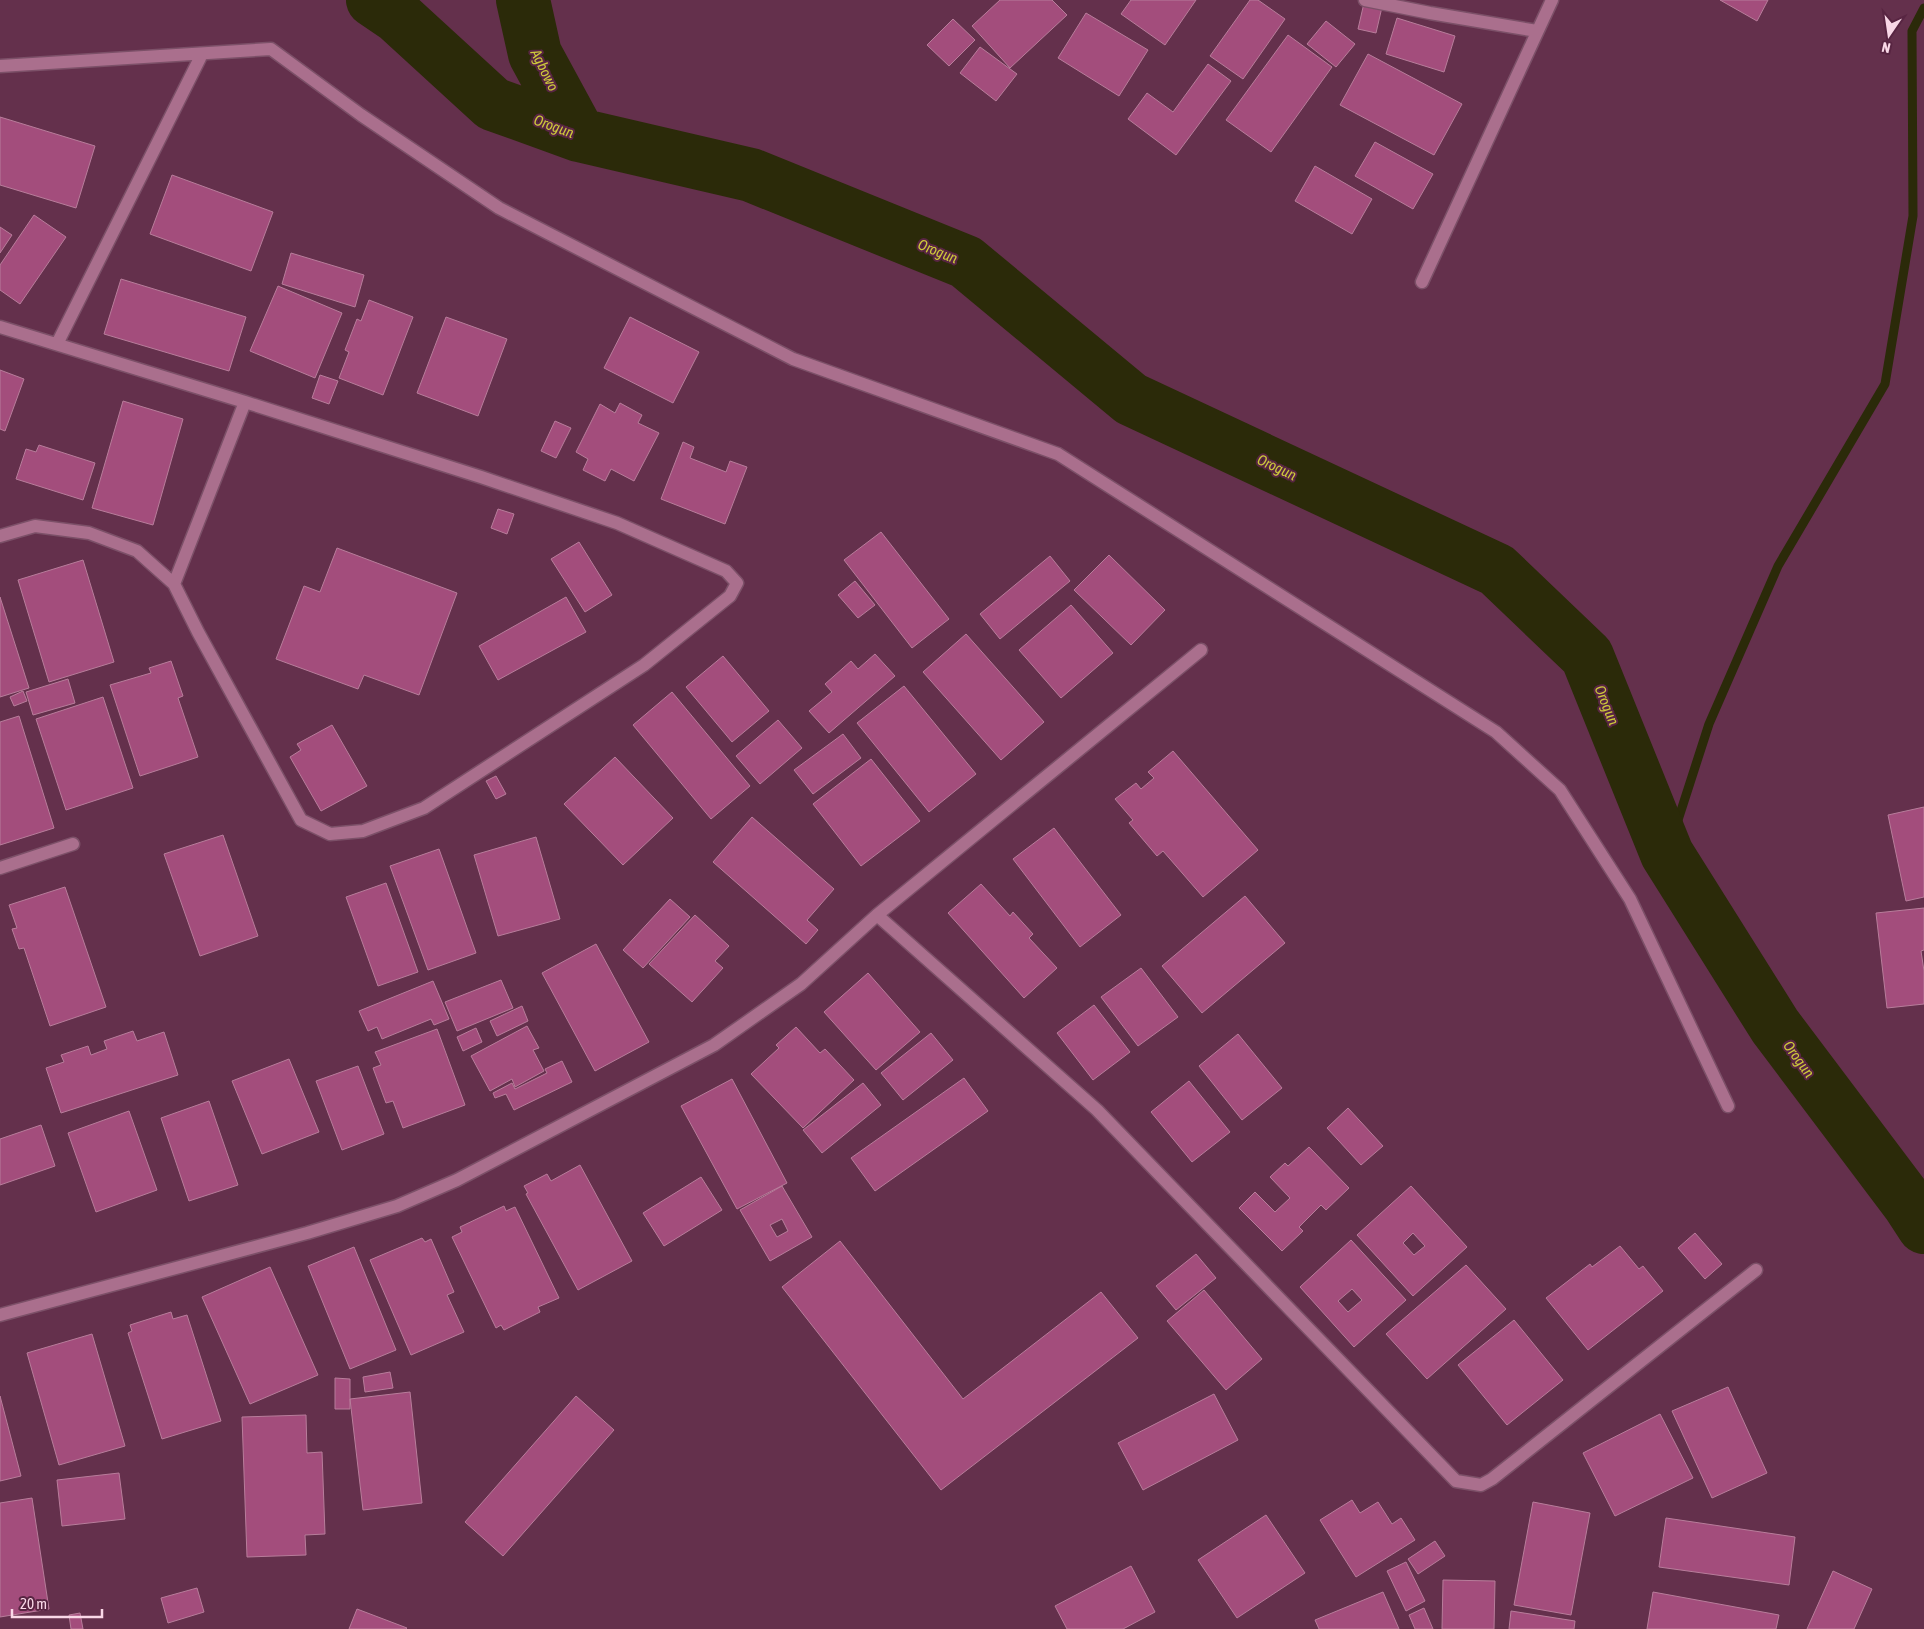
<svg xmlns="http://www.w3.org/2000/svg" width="1924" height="1629" viewBox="0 0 1924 1629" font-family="'Asap Condensed',sans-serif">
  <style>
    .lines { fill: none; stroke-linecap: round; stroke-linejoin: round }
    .stream { stroke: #2b2a09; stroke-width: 9 }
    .river { stroke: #2b2a09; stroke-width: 54 }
    .building { fill: #a34d7c; stroke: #b87d9b; fill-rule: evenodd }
    .street-casing { stroke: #7c5068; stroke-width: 15 }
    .street { stroke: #aa6f8d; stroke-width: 12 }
    .labels { text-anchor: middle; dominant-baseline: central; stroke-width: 4; stroke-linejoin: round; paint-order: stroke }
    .water-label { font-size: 15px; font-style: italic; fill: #cdc93b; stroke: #582542 }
  </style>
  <rect width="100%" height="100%" fill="#64304c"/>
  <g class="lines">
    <!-- stream -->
    <path class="stream" d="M 1667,854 L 1709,724 L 1778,566 L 1885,384 L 1913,216 L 1912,31 L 1924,8"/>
    <!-- river -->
    <path class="river" d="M 373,0 L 398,17 L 493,104 L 579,135 L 751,175 L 966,262 L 1131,399 L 1497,570 L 1587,656 L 1667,854 L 1775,1026 L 1909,1204 L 1924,1227
      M 523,0 L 535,54 L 579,135"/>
  </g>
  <!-- building -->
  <path class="building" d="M 1000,0 L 1052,0 L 1067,15 L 1010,68 L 972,26 Z
    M 1131,0 L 1196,0 L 1165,45 L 1121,14 Z
    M 1250,0 L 1258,0 L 1285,19 L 1243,79 L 1210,56 Z
    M 1720,0 L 1768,0 L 1757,21 Z
    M 1364,3 L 1382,7 L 1376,33 L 1358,29 Z
    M 1086,13 L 1148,50 L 1119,96 L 1058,58 Z
    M 1397,18 L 1455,36 L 1444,72 L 1386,54 Z
    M 953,19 L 975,40 L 949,66 L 927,45 Z
    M 1326,21 L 1355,44 L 1336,67 L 1307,44 Z
    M 1288,35 L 1332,67 L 1271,152 L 1226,120 Z
    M 980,47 L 1017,74 L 996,101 L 960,73 Z
    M 1368,54 L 1462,104 L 1434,155 L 1340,105 Z
    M 1208,64 L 1231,81 L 1176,155 L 1128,119 L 1147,93 L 1173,112 Z
    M 0,117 L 95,146 L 76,208 L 0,185 Z
    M 1375,142 L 1433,174 L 1413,209 L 1355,176 Z
    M 1315,166 L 1372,199 L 1352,234 L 1295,201 Z
    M 172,175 L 273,212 L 251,271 L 150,234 Z
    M 34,215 L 66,237 L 20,304 L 0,290 L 0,265 Z
    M 0,227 L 12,235 L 0,253 Z
    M 291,253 L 364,275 L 355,307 L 282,284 Z
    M 121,279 L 246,317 L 229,371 L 104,334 Z
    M 278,286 L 342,313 L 315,378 L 250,351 Z
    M 369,300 L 413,317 L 383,395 L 339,378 L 349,352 L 345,350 L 357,319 L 361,321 Z
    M 446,317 L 507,339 L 478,416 L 417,393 Z
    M 630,317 L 699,352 L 673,403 L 604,368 Z
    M 0,370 L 24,379 L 5,431 L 0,429 Z
    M 320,375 L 338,381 L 329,404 L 312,398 Z
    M 123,401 L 183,419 L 153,525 L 92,508 Z
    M 620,403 L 642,415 L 638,423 L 659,433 L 634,481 L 611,469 L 605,481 L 583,470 L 588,459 L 576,452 L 600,404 L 615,413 Z
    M 555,421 L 571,428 L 556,458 L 541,451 Z
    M 683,442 L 694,447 L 690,458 L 726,472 L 730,461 L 747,467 L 725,524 L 661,499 Z
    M 39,445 L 95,463 L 83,500 L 16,479 L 26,449 L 36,452 Z
    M 498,509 L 514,514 L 507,534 L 491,528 Z
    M 881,532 L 949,619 L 912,648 L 844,560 Z
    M 579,542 L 612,595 L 585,612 L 551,559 Z
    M 337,548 L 457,593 L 419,695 L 364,675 L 358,689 L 276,659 L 304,586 L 320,592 Z
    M 1109,555 L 1165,610 L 1131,645 L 1074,590 Z
    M 1050,556 L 1070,581 L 1000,639 L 980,614 Z
    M 83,560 L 114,662 L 49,682 L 18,580 Z
    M 855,581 L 875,605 L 858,618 L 838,595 Z
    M 0,597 L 29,688 L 0,697 Z
    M 566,597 L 586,632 L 498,680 L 479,646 Z
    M 1071,605 L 1113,653 L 1061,698 L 1019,650 Z
    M 966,634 L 1044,722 L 1001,760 L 923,672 Z
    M 875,654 L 895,676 L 829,733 L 809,711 L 832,692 L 825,684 L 851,661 L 858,669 Z
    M 723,656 L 769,711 L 732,742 L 686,687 Z
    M 171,661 L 183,696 L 178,698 L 198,757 L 140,776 L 110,685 L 151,673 L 149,668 Z
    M 68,679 L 75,703 L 33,715 L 26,692 Z
    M 904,686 L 976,774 L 929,812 L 857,723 Z
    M 23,691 L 27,701 L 14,706 L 10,697 Z
    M 672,692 L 750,786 L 711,819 L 633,725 Z
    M 103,697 L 133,788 L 66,810 L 36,719 Z
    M 19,716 L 54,828 L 0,845 L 0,722 Z
    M 778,720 L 802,748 L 760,784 L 736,756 Z
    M 332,725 L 367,786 L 321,811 L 290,757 L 301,750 L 297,744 Z
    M 843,734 L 861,758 L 813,794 L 794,770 Z
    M 1173,751 L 1258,850 L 1203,897 L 1163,851 L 1157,856 L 1129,823 L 1133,820 L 1115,799 L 1136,783 L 1141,789 L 1154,778 L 1148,772 Z
    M 615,757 L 673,818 L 623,865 L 564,804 Z
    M 871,759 L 920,821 L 861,866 L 813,804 Z
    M 496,776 L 506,794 L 496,799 L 486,781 Z
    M 1924,807 L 1924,897 L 1906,901 L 1888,815 Z
    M 752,817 L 834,889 L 807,920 L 818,930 L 806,944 L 713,862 Z
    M 1054,828 L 1121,915 L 1080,947 L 1013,859 Z
    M 223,835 L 258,936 L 200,956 L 164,854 Z
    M 536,837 L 560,919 L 498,936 L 474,855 Z
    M 439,849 L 476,953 L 428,970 L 390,866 Z
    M 386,883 L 418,972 L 378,986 L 346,897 Z
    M 981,884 L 1010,916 L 1013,912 L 1033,934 L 1029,938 L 1057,968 L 1024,998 L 948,913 Z
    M 65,887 L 106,1007 L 50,1026 L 24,948 L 19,949 L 12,929 L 17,928 L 9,905 Z
    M 1245,896 L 1285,943 L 1202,1013 L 1162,966 Z
    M 670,899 L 690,917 L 643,968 L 623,950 Z
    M 1924,908 L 1924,950 L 1921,951 L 1924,971 L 1924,1004 L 1887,1008 L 1876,913 Z
    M 695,915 L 729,946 L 715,961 L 723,968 L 692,1002 L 649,964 Z
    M 596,944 L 649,1042 L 595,1071 L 542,973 Z
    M 1141,968 L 1178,1017 L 1138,1046 L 1101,997 Z
    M 868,973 L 920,1032 L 876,1070 L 824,1012 Z
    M 501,980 L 513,1008 L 457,1031 L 445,1002 Z
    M 433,981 L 449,1019 L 434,1025 L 431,1019 L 382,1039 L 377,1027 L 368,1031 L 359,1011 Z
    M 1094,1005 L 1130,1052 L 1093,1080 L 1057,1033 Z
    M 522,1006 L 528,1021 L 497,1036 L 490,1021 Z
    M 527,1026 L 539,1048 L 533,1050 L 544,1071 L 515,1087 L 512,1079 L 490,1091 L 471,1056 Z
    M 796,1027 L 820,1053 L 825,1049 L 854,1080 L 803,1128 L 751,1074 L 779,1048 L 776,1045 Z
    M 476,1028 L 482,1042 L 463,1051 L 457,1037 Z
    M 437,1029 L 465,1105 L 403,1128 L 393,1101 L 386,1103 L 373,1068 L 381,1065 L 375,1052 Z
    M 133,1031 L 137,1041 L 164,1032 L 178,1075 L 61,1113 L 46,1068 L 64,1062 L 61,1055 L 88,1046 L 91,1055 L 107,1049 L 104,1041 Z
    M 931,1033 L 953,1060 L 903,1100 L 881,1073 Z
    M 1238,1034 L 1282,1088 L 1242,1120 L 1199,1066 Z
    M 289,1059 L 319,1132 L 262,1154 L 232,1081 Z
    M 562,1061 L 572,1082 L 514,1110 L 506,1094 L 495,1098 L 493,1093 L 512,1083 L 515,1089 L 547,1073 L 545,1069 Z
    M 358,1066 L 384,1134 L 342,1150 L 316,1081 Z
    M 964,1078 L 988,1111 L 875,1191 L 851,1158 Z
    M 732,1079 L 787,1183 L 737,1209 L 681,1106 Z
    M 1189,1081 L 1230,1132 L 1192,1162 L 1151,1112 Z
    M 863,1083 L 881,1105 L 822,1153 L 803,1130 Z
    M 209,1101 L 238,1185 L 189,1201 L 161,1118 Z
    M 1348,1108 L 1383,1146 L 1361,1165 L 1327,1128 Z
    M 129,1111 L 157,1190 L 96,1212 L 68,1133 Z
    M 41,1125 L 55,1166 L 0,1185 L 0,1139 Z
    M 1309,1147 L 1349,1188 L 1326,1210 L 1321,1205 L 1299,1227 L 1303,1231 L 1282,1251 L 1239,1208 L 1255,1192 L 1275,1212 L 1290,1198 L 1270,1177 L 1285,1163 L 1288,1166 Z
    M 580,1165 L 632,1261 L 578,1290 L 526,1194 L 528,1193 L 524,1186 L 547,1174 L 551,1181 Z
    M 701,1177 L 722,1210 L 664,1246 L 643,1213 Z
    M 782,1186 L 812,1237 L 770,1261 L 740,1210 ZM 782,1219 L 788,1231 L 777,1237 L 770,1225 Z
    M 1411,1186 L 1467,1247 L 1413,1296 L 1357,1235 ZM 1413,1233 L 1425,1246 L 1414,1255 L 1403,1243 Z
    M 504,1206 L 506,1211 L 515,1207 L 559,1298 L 538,1307 L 540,1312 L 504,1330 L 501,1325 L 496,1328 L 452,1237 L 462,1232 L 460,1227 Z
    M 1695,1233 L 1722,1264 L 1705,1279 L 1678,1248 Z
    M 422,1238 L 425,1242 L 431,1239 L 454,1292 L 447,1295 L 464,1332 L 411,1355 L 370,1260 Z
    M 1351,1240 L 1406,1300 L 1354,1347 L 1300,1287 ZM 1352,1289 L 1362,1300 L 1348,1312 L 1338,1301 Z
    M 840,1241 L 963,1399 L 1101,1292 L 1138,1338 L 941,1490 L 782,1287 Z
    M 1620,1246 L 1639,1269 L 1643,1266 L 1663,1291 L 1588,1350 L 1546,1298 L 1590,1264 L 1592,1267 Z
    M 354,1247 L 396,1350 L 350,1369 L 308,1266 Z
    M 1196,1254 L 1216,1278 L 1176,1310 L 1156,1286 Z
    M 1466,1265 L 1506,1309 L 1427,1379 L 1386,1334 Z
    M 270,1267 L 318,1375 L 250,1404 L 202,1297 Z
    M 1204,1290 L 1262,1359 L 1226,1390 L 1167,1321 Z
    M 171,1312 L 173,1319 L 187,1315 L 221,1421 L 162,1439 L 128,1333 L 132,1331 L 130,1325 Z
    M 1514,1320 L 1563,1380 L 1507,1425 L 1458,1365 Z
    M 92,1334 L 125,1446 L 59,1465 L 27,1353 Z
    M 390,1372 L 393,1388 L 365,1392 L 363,1377 Z
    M 335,1378 L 350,1379 L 350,1409 L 335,1409 Z
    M 1728,1387 L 1767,1473 L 1712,1498 L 1672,1411 Z
    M 410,1392 L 422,1503 L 363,1510 L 350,1399 Z
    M 1214,1394 L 1238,1440 L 1143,1490 L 1118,1443 Z
    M 0,1396 L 21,1476 L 0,1481 Z
    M 576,1396 L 614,1430 L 503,1556 L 465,1522 Z
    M 1660,1414 L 1693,1478 L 1615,1516 L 1583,1453 Z
    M 306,1415 L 307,1453 L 322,1452 L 325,1534 L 305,1535 L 306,1555 L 247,1557 L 242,1417 Z
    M 119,1473 L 125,1519 L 62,1526 L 57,1480 Z
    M 32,1498 L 49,1609 L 0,1617 L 0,1503 Z
    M 1352,1500 L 1360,1513 L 1378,1502 L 1392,1524 L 1401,1518 L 1415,1540 L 1356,1577 L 1320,1520 Z
    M 1533,1502 L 1590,1513 L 1571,1615 L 1514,1605 Z
    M 1266,1515 L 1305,1573 L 1237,1618 L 1198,1560 Z
    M 1666,1518 L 1795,1537 L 1789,1585 L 1659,1567 Z
    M 1435,1541 L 1445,1556 L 1418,1574 L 1408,1559 Z
    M 1406,1562 L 1425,1601 L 1406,1611 L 1387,1571 Z
    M 1131,1566 L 1155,1612 L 1123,1629 L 1067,1629 L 1055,1606 Z
    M 1833,1571 L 1872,1589 L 1854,1629 L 1807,1629 Z
    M 1443,1580 L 1495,1581 L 1494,1629 L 1442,1629 Z
    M 197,1588 L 204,1612 L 168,1623 L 161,1598 Z
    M 1383,1592 L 1399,1629 L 1319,1629 L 1315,1620 Z
    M 1653,1592 L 1779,1615 L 1776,1629 L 1647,1629 Z
    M 1424,1608 L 1433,1629 L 1415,1629 L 1409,1615 Z
    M 357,1609 L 407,1628 L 406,1629 L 349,1629 Z
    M 1511,1611 L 1575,1621 L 1574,1629 L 1509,1629 Z
    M 80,1613 L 83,1629 L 71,1629 L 69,1615 Z"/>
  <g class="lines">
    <!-- street casing -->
    <g class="street-casing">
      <path id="street" d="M 1365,0 L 1430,13 L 1537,31
        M 0,66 L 271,49 L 361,115 L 499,208 L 793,359 L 1058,454 L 1496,732 L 1560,790 L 1630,899 L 1728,1106
        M 1422,282 L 1552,0
        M 0,327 L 245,402 L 481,477 L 617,523 L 726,571 L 737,583 L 730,596 L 644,665 L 424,808 L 363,831 L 330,834 L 301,820 L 198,632 L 174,584 L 137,551 L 89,533 L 35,526 L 0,536
        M 57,344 L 202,54
        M 174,584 L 245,402
        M 0,868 L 73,844
        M 877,915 L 1097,1110 L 1456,1481 L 1481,1485 L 1492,1479 L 1756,1270
        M 0,1315 L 307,1233 L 397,1206 L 457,1180 L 714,1045 L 801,984 L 877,915 L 1201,650"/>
    </g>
    <!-- street -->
    <use href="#street" class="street"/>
  </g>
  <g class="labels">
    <!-- water labels -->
    <g class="water-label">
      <text transform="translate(545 70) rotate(64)">Agbowo</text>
      <text transform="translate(554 126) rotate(20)">Orogun</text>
      <text transform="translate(938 251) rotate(22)">Orogun</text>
      <text transform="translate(1277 467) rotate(25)">Orogun</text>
      <text transform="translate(1607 705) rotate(68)">Orogun</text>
      <text transform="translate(1799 1059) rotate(54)">Orogun</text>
    </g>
  </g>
  <!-- north arrow -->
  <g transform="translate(1889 35) rotate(193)" stroke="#582542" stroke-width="4" paint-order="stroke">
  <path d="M0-4L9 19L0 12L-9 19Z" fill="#f9d8e7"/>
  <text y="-8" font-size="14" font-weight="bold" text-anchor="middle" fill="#f9d8e7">N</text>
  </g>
  <!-- scale -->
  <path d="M12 1609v8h90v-8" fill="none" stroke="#f9d8e7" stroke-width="2.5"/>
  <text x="20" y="1609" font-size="15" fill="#f9d8e7" stroke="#582542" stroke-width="4" paint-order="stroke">20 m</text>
</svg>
